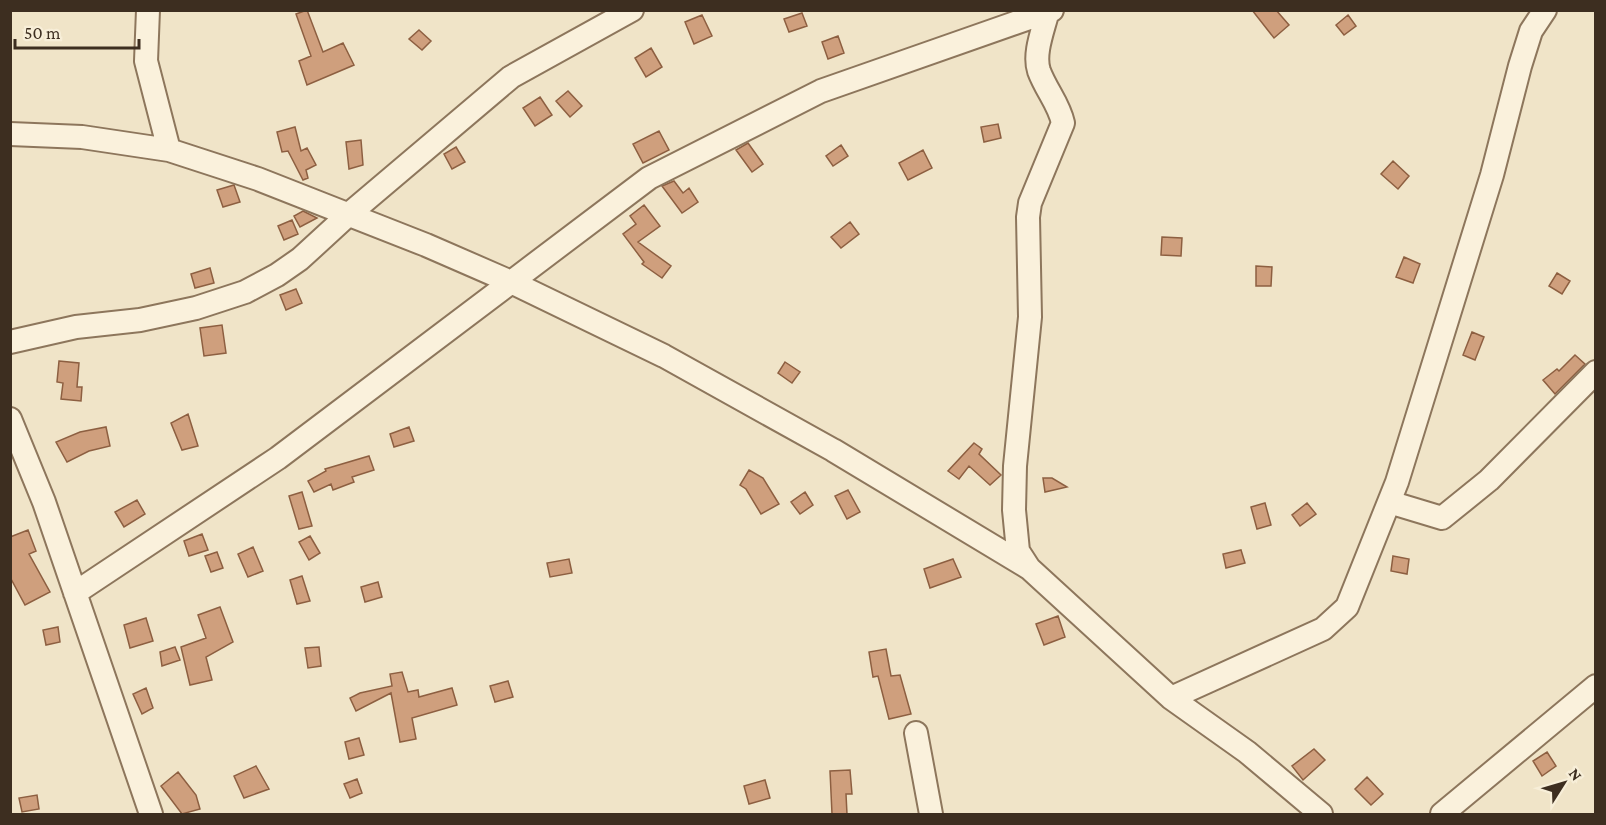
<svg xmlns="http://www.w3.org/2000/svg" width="1606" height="825" viewBox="0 0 1606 825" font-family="'Crimson Pro',serif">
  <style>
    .building { fill: #cf9f7d; stroke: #8d5f41; stroke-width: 1.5 }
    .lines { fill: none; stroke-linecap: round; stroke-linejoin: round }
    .minor-casing { stroke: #8d765c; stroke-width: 26 }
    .minor { stroke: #faf1dc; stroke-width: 22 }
  </style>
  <rect width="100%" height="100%" fill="#f0e4c8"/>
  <!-- building -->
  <path class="building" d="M 307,10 L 323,52 L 343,43 L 354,65 L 307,85 L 299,61 L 311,56 L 296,14 Z
    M 1252,10 L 1276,10 L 1289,25 L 1274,38 Z
    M 802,13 L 807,26 L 789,32 L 784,19 Z
    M 702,15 L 712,36 L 694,44 L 685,22 Z
    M 1348,15 L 1356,26 L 1344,35 L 1336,25 Z
    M 419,30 L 431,41 L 422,50 L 409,39 Z
    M 838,36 L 844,53 L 828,59 L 822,42 Z
    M 651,48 L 662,67 L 646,77 L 635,58 Z
    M 568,91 L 582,106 L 570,117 L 556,101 Z
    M 540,97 L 552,115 L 535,126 L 523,108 Z
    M 998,124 L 1001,138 L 984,142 L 981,127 Z
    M 295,127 L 301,151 L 307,148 L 316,165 L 306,170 L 308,178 L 303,180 L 288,151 L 282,152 L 277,132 Z
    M 659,131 L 669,150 L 643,163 L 633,144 Z
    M 361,140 L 363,165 L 349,169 L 346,142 Z
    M 748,143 L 763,164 L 752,172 L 736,150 Z
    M 841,145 L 848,156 L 833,166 L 826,156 Z
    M 456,147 L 465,162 L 452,169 L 444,154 Z
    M 923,150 L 932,168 L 908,180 L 899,163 Z
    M 1393,161 L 1409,176 L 1398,189 L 1381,174 Z
    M 674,181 L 683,193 L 689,188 L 698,202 L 682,213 L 662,186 Z
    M 234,185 L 240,202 L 223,207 L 217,190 Z
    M 644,205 L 660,226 L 638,242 L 671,266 L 662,278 L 642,264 L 644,262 L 623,234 L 636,224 L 630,216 Z
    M 303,211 L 317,218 L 300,227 L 294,216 Z
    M 292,220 L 298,234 L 284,240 L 278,226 Z
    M 850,222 L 859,234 L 841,248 L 831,237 Z
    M 1162,237 L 1182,238 L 1181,256 L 1161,255 Z
    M 1404,257 L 1420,264 L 1413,283 L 1396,277 Z
    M 1256,266 L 1272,267 L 1271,286 L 1256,286 Z
    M 210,268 L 214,283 L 195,288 L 191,274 Z
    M 1557,273 L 1570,281 L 1562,294 L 1549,286 Z
    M 296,289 L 302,303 L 286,310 L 280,295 Z
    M 222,325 L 226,353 L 204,356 L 200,328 Z
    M 1472,332 L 1484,337 L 1475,360 L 1463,355 Z
    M 1575,355 L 1585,364 L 1555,394 L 1543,380 L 1557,369 L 1559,371 Z
    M 59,361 L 79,363 L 77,387 L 82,387 L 81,401 L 61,399 L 63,383 L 57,382 Z
    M 785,362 L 800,372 L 792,383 L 778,373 Z
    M 188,414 L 198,446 L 182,450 L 171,423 Z
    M 106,427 L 110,446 L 89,451 L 67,462 L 56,442 L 80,432 Z
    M 409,427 L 414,441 L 394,447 L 390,434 Z
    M 974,443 L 982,449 L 979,454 L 1001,475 L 990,485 L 969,466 L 959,479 L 948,471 Z
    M 369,456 L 374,470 L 352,477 L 354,482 L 333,490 L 331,484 L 314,492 L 308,481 L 326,471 L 325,469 Z
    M 749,470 L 763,478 L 779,504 L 761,514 L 746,489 L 740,485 Z
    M 1043,478 L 1052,478 L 1067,487 L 1045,492 Z
    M 848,490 L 860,512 L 847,519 L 835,496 Z
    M 302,492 L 312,526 L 299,529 L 289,496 Z
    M 805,492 L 813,505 L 800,514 L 791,502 Z
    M 137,500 L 145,514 L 124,527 L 115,512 Z
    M 1265,503 L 1271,525 L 1257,529 L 1251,507 Z
    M 1307,503 L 1316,514 L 1300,526 L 1292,515 Z
    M 28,530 L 36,551 L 29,554 L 50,592 L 25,605 L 10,577 L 10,537 Z
    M 202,534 L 208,550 L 189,556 L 184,541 Z
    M 310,536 L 320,553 L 309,560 L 299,542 Z
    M 253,547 L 263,571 L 248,577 L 238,554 Z
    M 1241,550 L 1245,563 L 1226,568 L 1223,554 Z
    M 217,552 L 223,568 L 211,572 L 205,556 Z
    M 1393,556 L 1409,559 L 1407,574 L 1391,571 Z
    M 569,559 L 572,573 L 550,577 L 547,563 Z
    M 953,559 L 961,577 L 930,588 L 924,569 Z
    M 302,576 L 310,601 L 297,604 L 290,580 Z
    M 378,582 L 382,597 L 365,602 L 361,587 Z
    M 220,607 L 233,642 L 206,657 L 212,680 L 190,685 L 181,647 L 206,638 L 198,615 Z
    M 1058,616 L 1065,637 L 1044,645 L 1036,624 Z
    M 146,618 L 153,641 L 130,648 L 124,625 Z
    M 58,627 L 60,642 L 46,645 L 43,630 Z
    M 175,647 L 180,660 L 162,666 L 160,652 Z
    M 319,647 L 321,666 L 308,668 L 305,648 Z
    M 886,649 L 891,676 L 900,675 L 911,714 L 889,719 L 878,676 L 873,677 L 869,652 Z
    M 402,672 L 408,692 L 418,690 L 419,697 L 452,688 L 457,705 L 412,718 L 416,739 L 400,742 L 391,693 L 356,711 L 350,698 L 360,693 L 392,686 L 390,674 Z
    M 508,681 L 513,697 L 495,702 L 490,686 Z
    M 146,688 L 153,708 L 142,714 L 133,694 Z
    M 359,738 L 364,755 L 349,759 L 345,742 Z
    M 1314,749 L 1325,760 L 1303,780 L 1292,766 Z
    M 1547,752 L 1556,766 L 1542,776 L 1533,761 Z
    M 256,766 L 269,789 L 244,798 L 234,776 Z
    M 850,770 L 852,794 L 846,794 L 847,814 L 832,814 L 830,771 Z
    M 178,772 L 196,795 L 200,809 L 182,814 L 161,786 Z
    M 1367,777 L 1383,794 L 1371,805 L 1355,789 Z
    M 357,779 L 362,793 L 350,798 L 344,784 Z
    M 765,780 L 770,798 L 749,804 L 744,786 Z
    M 37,795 L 39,809 L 22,812 L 19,798 Z"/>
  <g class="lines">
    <!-- minor casing -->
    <g class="minor-casing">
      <path id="minor" d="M 148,10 L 146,61 L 169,150
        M 1048,10 C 1044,28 1033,53 1039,71 C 1046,90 1059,104 1063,123 L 1030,203 L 1028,217 L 1030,317 L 1015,466 L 1014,510 L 1018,551 L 1029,568 L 1171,698 L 1247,752 L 1321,814
        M 10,134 L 82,137 L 169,150 L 258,179 L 426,245 L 511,282 L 664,356 L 833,450 L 1029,568
        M 10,342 L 76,327 L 140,320 L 196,308 L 245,292 L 277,275 L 300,259 L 348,215 L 511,77 L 632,10
        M 10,419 L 44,502 L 151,814
        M 1389,502 L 1442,518 L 1489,480 L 1596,372
        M 75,593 L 278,458 L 649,178 L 821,91 L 1052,10
        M 1171,698 L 1323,629 L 1347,607 L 1397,482 L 1492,175 L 1520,66 L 1531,31 L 1545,10
        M 916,733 L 931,814
        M 1442,814 L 1596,686"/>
    </g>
    <!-- minor -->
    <use href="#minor" class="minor"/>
  </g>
  <!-- border -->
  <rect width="1606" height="825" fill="none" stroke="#3d2e20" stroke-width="24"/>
  <!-- north arrow -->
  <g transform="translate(1564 783) rotate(53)" stroke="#f7eed8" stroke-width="4.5" paint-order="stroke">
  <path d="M0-4.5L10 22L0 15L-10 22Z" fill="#3d2e20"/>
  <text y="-9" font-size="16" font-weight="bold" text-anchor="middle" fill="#3d2e20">N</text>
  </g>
  <!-- scale -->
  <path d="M15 39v9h124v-9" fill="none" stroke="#3d2e20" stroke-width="3"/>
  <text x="24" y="39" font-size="18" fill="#3d2e20" stroke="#f7eed8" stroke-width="4.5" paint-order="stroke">50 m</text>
</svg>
